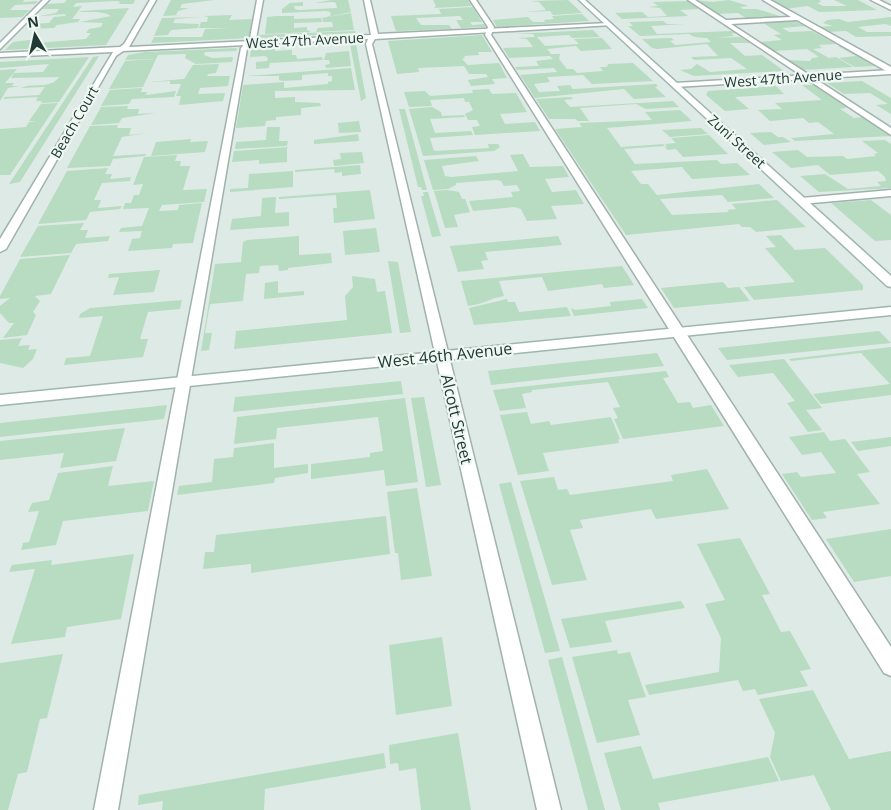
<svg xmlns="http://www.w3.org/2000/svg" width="891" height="810" viewBox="0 0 891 810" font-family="'Open Sans',sans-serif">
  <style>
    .green { fill: #b7dcc1 }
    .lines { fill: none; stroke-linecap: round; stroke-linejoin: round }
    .lane-casing { stroke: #a1b2ac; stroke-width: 3 }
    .street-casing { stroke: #a1b2ac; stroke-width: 3 }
    .secondary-casing { stroke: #9eb6ae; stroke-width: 3 }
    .lane { fill: #fff; fill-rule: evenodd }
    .street { fill: #fff; fill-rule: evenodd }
    .secondary { fill: #fff; fill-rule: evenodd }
    .labels { text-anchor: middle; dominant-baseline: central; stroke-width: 4.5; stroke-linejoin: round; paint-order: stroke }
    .far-street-label { font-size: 14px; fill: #203a33; stroke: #eff7f3 }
    .street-label { font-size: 16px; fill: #203a33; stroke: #eff7f3 }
  </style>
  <rect width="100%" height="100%" fill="#deeae5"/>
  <!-- green -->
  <path class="green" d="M 0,0 L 24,0 L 23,2 L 38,1 L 35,4 L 15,5 L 10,10 L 30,10 L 22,17 L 0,18 Z
    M 67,0 L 135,0 L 133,4 L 119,4 L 120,2 L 117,1 L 76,3 L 73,7 L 82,6 L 72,19 L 80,19 L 78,22 L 57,25 L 54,28 L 26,29 L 31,24 L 49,23 L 54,17 L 65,16 L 66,14 L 39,16 L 56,13 L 59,9 L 42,9 L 47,4 L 64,3 Z
    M 171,0 L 214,0 L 182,4 L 180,8 L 189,8 L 178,11 L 176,15 L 181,15 L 163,16 Z
    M 331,0 L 348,0 L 351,12 L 327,17 L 331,15 L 330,12 L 326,11 L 282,13 L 282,9 L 290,3 L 303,2 L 303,6 L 294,6 L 295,9 L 299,10 L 337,8 L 336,3 L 333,2 L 314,3 Z
    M 433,0 L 468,0 L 472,6 L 434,8 L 436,6 Z
    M 568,0 L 582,13 L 553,15 L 550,11 L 525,12 L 546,10 L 539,2 L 531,1 Z
    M 695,0 L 712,2 L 729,0 L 749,6 L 740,7 L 743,9 L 757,9 L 786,18 L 749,20 L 738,13 L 717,14 Z
    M 770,0 L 821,0 L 819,1 L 822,2 L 817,3 L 823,6 L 847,6 L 834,0 L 858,0 L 877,10 L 819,12 L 808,6 L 785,9 Z
    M 687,1 L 699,9 L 680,10 L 688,16 L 622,19 L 615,13 L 642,12 L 648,17 L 667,16 L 660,8 L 648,7 L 658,6 L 653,2 Z
    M 473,7 L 482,22 L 470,22 L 472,25 L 484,24 L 486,27 L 461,28 L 456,20 L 463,20 L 460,16 L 416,18 L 421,25 L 449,25 L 452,29 L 396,31 L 391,16 L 441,14 L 439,9 Z
    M 129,8 L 106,45 L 5,50 L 13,42 L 38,39 L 36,43 L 86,39 L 91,33 L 86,33 L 89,29 L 101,27 L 103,23 L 80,22 L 111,16 C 106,11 88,12 80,12 L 81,11 Z
    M 351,13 L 354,30 L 316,32 L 318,28 L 333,27 L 332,22 L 323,22 L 322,18 Z
    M 582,14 L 589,21 L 497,27 L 493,20 L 528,17 L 533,22 L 545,22 L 544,20 L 554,19 L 552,16 Z
    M 232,15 L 229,20 L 252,19 L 250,38 L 151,43 L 154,37 L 202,37 L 205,29 L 230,28 L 199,28 L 201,22 L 207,22 L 208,17 L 203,16 Z
    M 276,16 L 294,16 L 294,19 L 321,18 L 322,22 L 294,23 L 294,28 L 307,27 L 307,30 L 311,32 L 265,34 L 267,17 Z
    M 201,17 L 175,19 L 173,23 L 199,24 L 198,28 L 171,30 L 168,35 L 154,36 L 162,18 Z
    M 891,17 L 891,26 L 885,24 L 858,27 L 867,32 L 891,32 L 891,36 L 856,37 L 846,31 L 827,32 L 818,27 L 833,26 L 823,23 L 827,20 L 839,19 L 848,22 Z
    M 791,20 L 806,26 L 782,28 L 789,32 L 812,31 L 836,44 L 819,45 L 822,48 L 813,49 L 829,58 L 836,57 L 853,67 L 803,70 L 787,60 L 810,61 L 812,58 L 819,57 L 807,49 L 774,51 L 760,42 L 782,40 L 774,35 L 781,34 L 763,23 L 736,23 Z
    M 663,21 L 667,24 L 685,24 L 651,26 L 657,34 L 732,31 L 736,33 L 731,34 L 734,36 C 721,37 699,41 689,34 L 640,36 L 628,26 L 633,26 L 629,22 Z
    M 593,30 L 600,37 L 572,38 L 569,35 L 537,37 L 545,46 L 579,44 L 574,39 L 602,38 L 612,49 L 581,51 L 576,46 L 547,49 L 551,54 L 560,54 L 559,59 L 567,69 L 573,69 L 577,73 L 603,71 L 600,67 L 607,67 L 608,64 L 633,63 L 653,81 L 592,84 L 583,75 L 547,77 L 550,82 L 534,84 L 539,92 L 560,91 L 557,86 L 570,85 L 573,89 L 656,84 L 658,86 L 655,87 L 666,97 L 634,99 L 624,89 L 535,98 L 520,75 L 557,72 L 554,68 L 517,70 L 515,67 L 539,66 L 536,61 L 553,59 L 550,56 L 509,58 L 503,48 L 533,47 L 527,39 L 517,38 L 535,37 L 533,34 L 513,34 Z
    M 355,31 L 356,33 L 257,38 L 258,35 Z
    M 482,35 L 492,52 L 478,52 L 479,55 L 464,56 L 465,58 L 462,59 L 468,65 L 499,63 L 507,78 L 492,79 L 495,84 L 471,86 L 468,80 L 488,77 L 486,74 L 469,74 L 464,66 L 418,68 L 419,72 L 397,74 L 388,41 Z
    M 740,37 L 750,43 L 730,43 L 745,56 L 762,55 L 784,71 L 694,76 L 680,70 L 691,69 L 697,64 L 710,72 L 747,69 L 731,58 L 694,60 L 691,57 L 718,56 L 707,44 L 657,49 L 652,48 L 642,39 L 671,38 L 674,40 L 670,41 L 675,45 L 711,42 L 707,38 Z
    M 350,44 L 356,44 L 366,98 L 361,101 Z
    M 838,46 L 841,46 L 876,66 L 855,67 L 839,58 L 856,56 Z
    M 237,48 L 236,51 L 205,52 L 204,55 L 212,58 L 233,57 L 232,62 L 196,64 L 185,58 L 186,54 L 158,55 L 156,59 L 125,60 L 128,55 L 145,52 Z
    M 275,49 L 275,51 L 292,50 L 292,55 L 296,55 L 297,59 L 322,57 L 323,60 L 270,63 L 269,68 L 256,69 L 256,62 L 267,61 L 268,58 L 265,56 L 250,57 L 251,50 Z
    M 349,51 L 351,66 L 326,68 L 325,65 L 330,64 L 329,60 L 324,60 L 326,53 Z
    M 99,56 L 20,182 L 9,184 L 93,57 Z
    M 89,57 L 59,102 L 41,103 L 42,101 L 36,101 L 38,97 L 3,99 L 5,97 L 39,95 L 45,87 L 21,88 C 34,82 50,90 59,77 L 11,78 L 14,73 L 43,72 L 49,64 L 0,68 L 0,62 Z
    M 156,59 L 143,87 L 109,89 L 125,61 Z
    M 219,64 L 216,73 L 208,74 L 207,76 L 230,76 L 228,86 L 200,88 L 198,94 L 225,93 L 223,101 L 179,105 L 181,96 L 176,96 L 181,84 L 170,84 L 170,81 L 149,82 L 184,79 L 193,65 Z
    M 351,68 L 355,90 L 275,91 L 275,98 L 295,97 L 295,102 L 320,103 L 321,106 L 301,108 L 301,115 L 276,117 L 276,120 L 266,121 L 265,126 L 236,128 L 243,85 L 284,82 L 284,88 L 328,84 L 328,82 L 332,81 L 332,76 L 328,76 L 328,73 L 302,75 L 302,80 L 282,81 L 279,80 L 279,76 L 247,76 Z
    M 17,69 L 5,83 L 14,83 L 12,86 L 20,86 L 8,88 L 0,101 L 0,70 Z
    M 862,81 L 891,98 L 891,114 L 876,105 L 888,104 L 870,93 L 844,94 L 827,83 Z
    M 802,85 L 814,85 L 849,107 L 840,109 L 854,118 L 864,117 L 891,136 L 795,141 L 791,138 L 834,134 L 818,122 L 809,123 L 803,118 L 770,121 L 758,110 L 782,109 L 775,103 L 822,100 Z
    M 776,86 L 784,94 L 735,97 L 749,109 L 725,111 L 706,95 L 708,91 Z
    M 142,88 L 141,92 L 147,92 L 146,95 L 176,91 L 174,97 L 132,99 L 129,104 L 101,106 L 110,90 Z
    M 489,89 L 492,94 L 516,93 L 527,112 L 500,114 L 505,124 L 535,122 L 540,131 L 475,135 L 472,127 L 480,126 L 477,120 L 468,120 L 465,114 L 473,110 L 469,102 L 465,102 L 464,98 L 430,100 L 432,106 L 409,107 L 404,92 L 425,91 L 430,96 L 473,93 L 472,90 Z
    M 571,97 L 573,99 L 564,100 L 570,107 L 673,101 L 679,107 L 646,109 L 636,104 L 580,108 L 589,121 L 578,121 L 575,119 L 549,119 L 536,99 Z
    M 58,103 L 10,175 L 0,175 L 0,129 L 26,127 L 29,122 L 37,122 L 29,121 L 41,104 Z
    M 128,106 L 127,109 L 139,109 L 138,114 L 156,113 L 122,118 L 119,123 L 91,125 L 101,107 Z
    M 432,107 L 441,112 L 442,116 L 464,115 L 465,117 L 430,119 L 435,133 L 471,131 L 473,135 L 430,138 L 434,151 L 489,148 L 488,144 L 498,144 L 500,147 L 494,151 L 423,156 L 409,109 Z
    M 399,109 L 405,109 L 427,190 L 422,190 L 421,187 L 418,187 Z
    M 680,110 L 692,121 L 607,128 L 621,147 L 663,144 L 665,146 L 624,149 L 635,164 L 717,160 L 721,164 L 737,163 L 750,175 L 692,179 L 682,167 L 631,171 L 641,184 L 648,184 L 657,195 L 759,184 L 774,198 L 728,202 L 722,195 L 660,199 L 672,215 L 729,212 L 727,210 L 736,209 L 732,204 L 777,200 L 806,227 L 756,232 L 750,227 L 742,227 L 739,224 L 626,235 L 555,129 L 582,127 L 579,123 L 652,120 L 645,112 Z
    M 359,121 L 361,132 L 339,133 L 338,123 Z
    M 118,125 L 117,128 L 131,128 L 129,135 L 147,133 L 122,137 L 113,156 L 146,154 L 145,156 L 113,159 L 110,166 L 67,168 L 90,126 Z
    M 267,127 L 280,127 L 279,141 L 288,141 L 287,146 L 235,149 L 236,142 L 266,140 Z
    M 701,128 L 708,134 L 670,137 L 662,130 Z
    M 771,132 L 778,137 L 783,137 L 791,142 L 764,145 L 750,133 Z
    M 358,134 L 359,141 L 314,144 L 314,140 Z
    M 709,135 L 728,154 L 683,157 L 676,149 L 668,150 L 665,147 L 667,146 L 665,144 L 676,143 L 671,138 Z
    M 191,139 L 190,142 L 208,141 L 205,152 L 151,156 L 156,142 Z
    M 885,140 L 891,144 L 891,188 L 819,192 L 800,176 L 825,174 L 848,189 L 881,186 L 877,182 L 886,181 L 885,177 L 878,171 L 830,175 L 818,165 L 791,168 L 772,152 L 798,150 L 807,157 L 843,156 L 847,159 L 876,156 L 874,154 L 878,153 L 862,141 Z
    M 289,147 L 287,148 L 287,162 L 259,164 L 259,160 L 232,162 L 234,151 Z
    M 362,152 L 364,163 L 334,166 L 333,160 L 341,159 L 340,153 Z
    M 523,154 L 530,167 L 563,166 L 569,177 L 545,179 L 552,192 L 576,190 L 584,204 L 551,206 L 557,219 L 527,221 L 521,209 L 514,207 L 473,211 L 469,201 L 513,197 L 511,192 L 520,191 L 517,185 L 504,186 L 501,181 L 496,180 L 456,183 L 456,185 L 448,189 L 433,190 L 424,160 L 476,156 L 479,161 L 442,166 L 445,176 L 451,177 L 518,171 L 510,155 Z
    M 177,155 L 175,161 L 181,161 L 180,166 L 190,166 L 183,190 L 207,189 L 204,202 L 162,205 L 159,211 L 178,210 L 179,205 L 202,203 L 193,243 L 173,244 L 172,248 L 128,251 L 132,239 L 140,238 L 142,231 L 119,232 L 121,228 L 142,226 L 149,208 L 123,209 L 125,203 L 131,203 L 134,195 L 139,195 L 143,184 L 133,185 L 144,157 Z
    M 360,165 L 361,174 L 342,176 L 342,172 L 335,173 L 334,169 L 295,172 L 295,170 Z
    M 108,168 L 105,174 L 112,174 L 110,179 L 131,177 L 130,181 L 102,183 L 94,200 L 101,200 L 98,208 L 122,206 L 120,209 L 90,212 L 86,220 L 38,224 L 67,171 Z
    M 293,171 L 293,187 L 230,192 L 230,189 L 248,188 L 249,174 Z
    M 370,190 L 375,219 L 334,223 L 333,208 L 337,208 L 336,195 L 279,199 L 279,197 Z
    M 447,190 L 459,192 L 462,199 L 465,199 L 470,212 L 454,215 L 458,227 L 445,228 L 434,191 Z
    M 423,192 L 428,192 L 441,236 L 432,237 L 421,196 L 424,196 Z
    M 276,197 L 275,213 L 289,212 L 289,226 L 230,230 L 232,219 L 261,216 L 262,198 Z
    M 871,200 L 891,215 L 891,240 L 875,241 L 831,203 Z
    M 84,223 L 80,230 L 88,230 L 85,238 L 110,236 L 108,241 L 76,244 L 71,253 L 20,257 L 38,226 Z
    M 376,228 L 380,252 L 345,255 L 343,231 Z
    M 781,235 L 795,250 L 825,248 L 863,285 L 863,290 L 754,300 L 744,287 L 795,282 L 765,248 L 776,247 L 766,236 Z
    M 299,236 L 299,255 L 331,253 L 332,263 L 288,268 L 288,270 L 279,271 L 278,265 L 260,266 L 259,273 L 246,274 L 243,301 L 210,304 L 205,333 L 212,333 L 209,350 L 201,351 L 215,264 L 241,262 L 243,242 L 247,240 Z
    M 558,236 L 562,245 L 485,252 L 488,260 L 481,261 L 484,269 L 458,272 L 450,246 Z
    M 70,255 L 51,294 L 35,296 L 40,301 L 33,312 L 36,315 L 27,335 L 3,338 L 14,323 L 9,323 L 0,313 L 0,306 L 10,298 L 0,299 L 0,296 L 20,259 Z
    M 388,261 L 398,262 L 411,332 L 400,333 Z
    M 622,266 L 634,285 L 604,288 L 602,284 L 548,291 L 542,277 L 499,281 L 504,296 C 491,298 481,305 468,306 L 461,281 Z
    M 160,270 L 154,292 L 113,295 L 119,277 L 108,278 L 109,274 Z
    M 352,276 L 375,279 L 377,292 L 385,291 L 392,333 L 234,349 L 236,331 L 347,320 L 345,296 L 353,287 Z
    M 278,281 L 278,293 L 304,291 L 304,295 L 264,299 L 265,283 Z
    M 723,282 L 728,288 L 739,287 L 750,301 L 674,308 L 661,288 Z
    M 507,299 L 508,302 L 515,302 L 519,312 L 567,307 L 571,316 L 474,325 L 469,308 Z
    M 642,299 L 648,308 L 574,316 L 571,308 L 575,310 L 611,306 L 610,302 Z
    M 182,300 L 180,309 L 148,312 L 140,339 L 148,339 L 143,357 L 64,365 L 66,358 L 90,356 L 103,316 L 79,318 L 80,314 L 90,308 Z
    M 879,331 L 891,343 L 727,360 L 718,348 Z
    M 22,338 L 18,346 L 30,345 L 28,350 L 37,349 L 33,359 L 23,368 L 0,363 L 0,340 Z
    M 891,347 L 891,395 L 821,404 L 813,394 L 890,384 L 861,353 L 791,361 L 789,359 Z
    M 657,353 L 664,366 L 491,385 L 488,371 Z
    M 784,359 L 822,408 L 806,410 L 822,430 L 808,432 L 787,403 L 795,401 L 773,373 L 738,377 L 729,365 Z
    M 666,371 L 669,377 L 663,378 L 678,403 L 690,402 L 693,408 L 711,405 L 724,426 L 623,439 L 614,419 L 618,418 L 613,408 L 620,407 L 608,382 L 532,390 L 532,392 L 522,394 L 526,408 L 500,411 L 493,390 Z
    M 401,381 L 403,394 L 233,412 L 235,397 Z
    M 424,397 L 441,485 L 426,487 L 411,398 Z
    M 405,398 L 418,482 L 386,486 L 384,470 L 311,479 L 311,464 L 370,457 L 370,453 L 383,451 L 378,417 L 277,428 L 276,439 L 234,444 L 237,417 Z
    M 167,405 L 164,419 L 0,437 L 0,423 Z
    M 527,412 L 531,424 L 549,421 L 551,425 L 611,417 L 620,439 L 618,440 L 619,443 L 543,453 L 549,471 L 518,475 L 500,415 Z
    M 125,428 L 116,461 L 60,468 L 64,453 L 0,460 L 0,441 Z
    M 824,432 L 830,441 L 845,439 L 870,472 L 857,474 L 880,504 L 823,512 L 827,518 L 812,520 L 782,474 L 797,472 L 801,477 L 836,473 L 821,452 L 802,455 L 789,437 Z
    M 891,437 L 891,446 L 858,451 L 851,442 Z
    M 274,443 L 274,468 L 308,464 L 308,473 L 275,478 L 274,483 L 177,495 L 179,486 L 212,482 L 214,459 L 233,457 L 234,448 Z
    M 113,466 L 108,486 L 154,481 L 148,511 L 63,521 L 56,545 L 21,550 L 23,543 L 29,542 L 39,511 L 28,512 L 32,503 L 49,500 L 58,473 Z
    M 707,469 L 729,509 L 656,519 L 651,509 L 580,520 L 583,528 L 570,530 L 587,580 L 552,585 L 520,481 L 554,477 L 558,490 L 567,489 L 570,495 L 673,481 L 671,475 Z
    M 511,482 L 560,651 L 545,653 L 499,484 Z
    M 417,488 L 432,576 L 401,580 L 398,553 L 395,553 L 387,492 Z
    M 386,516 L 390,554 L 251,573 L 251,564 L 203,569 L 205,552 L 214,552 L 216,535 Z
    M 891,529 L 891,576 L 854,582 L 826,539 Z
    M 740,538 L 770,594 L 762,595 L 781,632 L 790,631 L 811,669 L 800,671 L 808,686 L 758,695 L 755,689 L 743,691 L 738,680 L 649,695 L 645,685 L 719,672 L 721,638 L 705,604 L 725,600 L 697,544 Z
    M 134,554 L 121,619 L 67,627 L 65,637 L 11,644 L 35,569 L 9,572 L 12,565 L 52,560 L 51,565 Z
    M 681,601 L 685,608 L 605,621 L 612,642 L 570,648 L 561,619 Z
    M 442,637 L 452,706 L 396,715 L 389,645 Z
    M 617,650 L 618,654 L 630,652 L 646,697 L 628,700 L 640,735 L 597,743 L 572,657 Z
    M 63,654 L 47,718 L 40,719 L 27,772 L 18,774 L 8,810 L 0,810 L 0,663 Z
    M 562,657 L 605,810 L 588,810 L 548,660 Z
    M 813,690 L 849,759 L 891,751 L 891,810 L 831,810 L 814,775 L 781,781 L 770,757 L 775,733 L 759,699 Z
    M 458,733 L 471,810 L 421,810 L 416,768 L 399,771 L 398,763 L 390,764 L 389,745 Z
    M 641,746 L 653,779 L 768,757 L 779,781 L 658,803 L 660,810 L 621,810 L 604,753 Z
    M 384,753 L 386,768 L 265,789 L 264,810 L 162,810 L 163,801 L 138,805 L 139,795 Z"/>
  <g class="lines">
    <!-- lane casing -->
    <g class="lane-casing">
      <path id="lane" d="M 43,0 L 49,0 L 0,49 L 0,43 Z
        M 257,0 L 263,0 L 256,39 L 247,49 L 118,810 L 94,810 L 241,48 L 250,38 Z
        M 470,0 L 476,0 L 494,27 L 491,35 L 891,647 L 891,676 L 884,673 L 485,35 L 488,27 Z
        M 688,0 L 695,0 L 726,20 L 791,17 L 763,0 L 770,0 L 891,67 L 891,72 L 888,72 L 797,20 L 731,24 L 891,128 L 891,135 Z
        M 891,190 L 891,196 L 801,204 L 796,201 L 801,198 Z"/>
    </g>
    <!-- street casing -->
    <g class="street-casing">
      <path id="street" d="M 150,0 L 156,0 L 129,47 L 371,35 L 364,0 L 370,0 L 378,34 L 609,23 L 612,25 L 375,39 L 372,44 L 561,810 L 537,810 L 366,44 L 368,39 L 123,51 L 116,56 L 6,249 L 0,252 L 0,239 L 113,52 L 0,57 L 0,53 L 120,47 L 124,44 Z
        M 871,0 L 879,0 L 891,6 L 891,10 Z
        M 891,70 L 891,74 L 675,87 L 671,85 L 675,83 Z"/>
    </g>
    <!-- secondary casing -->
    <g class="secondary-casing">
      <path id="secondary" d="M 579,0 L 585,0 L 891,276 L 891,287 L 887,286 Z
        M 891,307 L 891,315 L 0,405 L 0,395 Z"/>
    </g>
    <!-- lane -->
    <use href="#lane" class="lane"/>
    <!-- street -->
    <use href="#street" class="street"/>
    <!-- secondary -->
    <use href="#secondary" class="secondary"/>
  </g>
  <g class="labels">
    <!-- far-street labels -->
    <g class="far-street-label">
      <text transform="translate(305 40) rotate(-3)">West 47th Avenue</text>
      <text transform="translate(783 78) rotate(-4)">West 47th Avenue</text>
      <text transform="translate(74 122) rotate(-60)">Beach Court</text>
      <text transform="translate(737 141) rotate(42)">Zuni Street</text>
    </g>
    <!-- street labels -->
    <g class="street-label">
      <text transform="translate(445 355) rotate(-6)">West 46th Avenue</text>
      <text transform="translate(457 419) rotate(77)">Alcott Street</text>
    </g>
  </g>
  <!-- north arrow -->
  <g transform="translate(35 35) rotate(351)" stroke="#eff7f3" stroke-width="4" paint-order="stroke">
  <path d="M0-4L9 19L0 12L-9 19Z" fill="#203a33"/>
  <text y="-8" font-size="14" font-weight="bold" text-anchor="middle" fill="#203a33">N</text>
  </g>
</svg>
